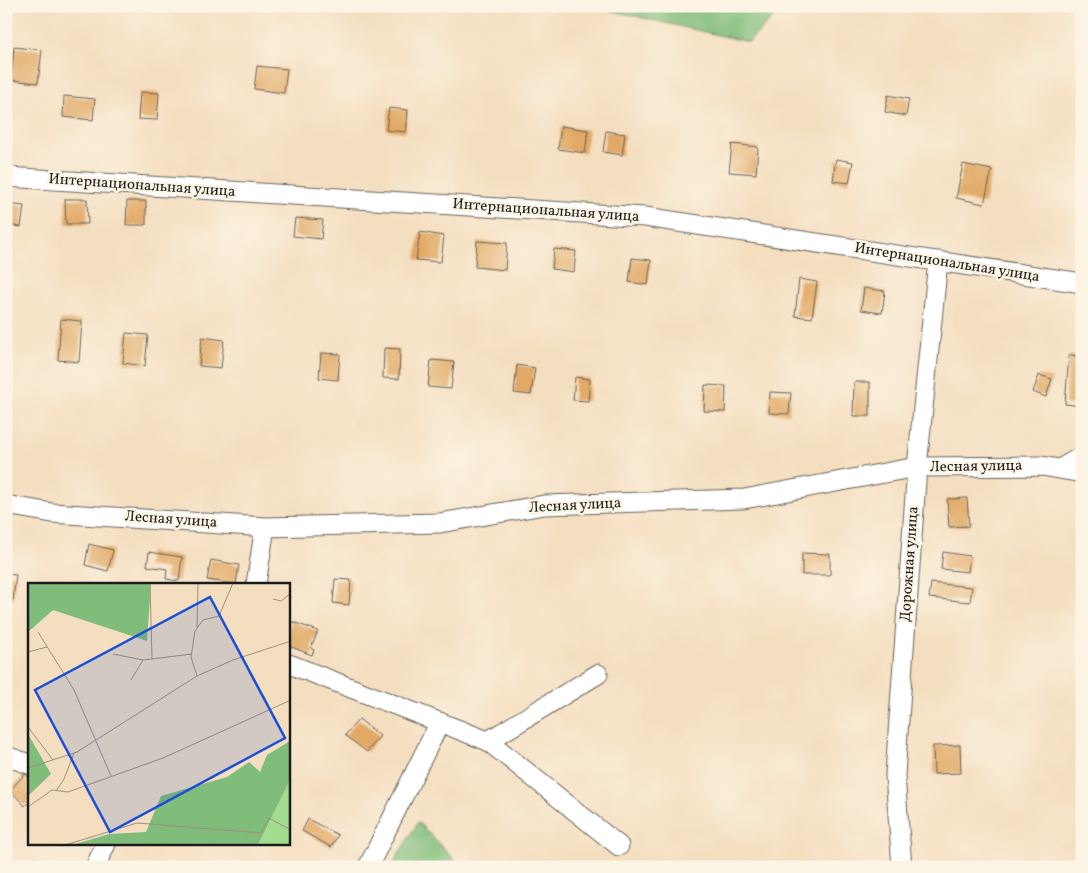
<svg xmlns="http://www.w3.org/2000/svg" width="1088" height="873" viewBox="0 0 1088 873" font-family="Vollkorn,serif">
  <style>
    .forest { fill: #80bc7a; stroke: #4e6c4b }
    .building { fill: #e1a965 }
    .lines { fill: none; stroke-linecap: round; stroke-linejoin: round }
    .street-casing { stroke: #686055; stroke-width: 21 }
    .street { stroke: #fff; stroke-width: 19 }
    .labels { text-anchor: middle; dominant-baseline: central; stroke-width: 5; stroke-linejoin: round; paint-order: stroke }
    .street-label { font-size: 15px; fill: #1c1c1c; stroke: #fcf5e5 }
    .inset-road { fill: none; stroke: #9e907e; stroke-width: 1 }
    .view { fill: #1d4ed8; fill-opacity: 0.15; stroke: #1d4ed8; stroke-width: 2.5 }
    .inset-edge { fill: none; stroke: #1c1c1c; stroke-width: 2.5 }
  </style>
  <rect width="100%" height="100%" fill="#fcf5e5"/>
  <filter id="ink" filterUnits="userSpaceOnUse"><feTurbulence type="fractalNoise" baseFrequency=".02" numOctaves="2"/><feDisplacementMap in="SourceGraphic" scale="10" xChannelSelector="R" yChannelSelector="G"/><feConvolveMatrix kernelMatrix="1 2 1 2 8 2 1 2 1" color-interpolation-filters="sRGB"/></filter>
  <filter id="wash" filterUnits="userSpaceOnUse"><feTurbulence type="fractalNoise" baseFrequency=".0096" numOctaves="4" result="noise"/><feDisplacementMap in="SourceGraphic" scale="20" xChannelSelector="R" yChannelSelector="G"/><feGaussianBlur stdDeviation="1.12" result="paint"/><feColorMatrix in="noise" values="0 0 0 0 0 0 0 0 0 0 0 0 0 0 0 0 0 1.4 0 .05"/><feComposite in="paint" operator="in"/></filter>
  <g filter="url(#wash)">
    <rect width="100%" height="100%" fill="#f4dec0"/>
    <!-- forest -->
    <path class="forest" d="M 590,6 L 785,6 L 749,42 Z
      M 418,822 L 461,867 L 391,867 Z"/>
    <g id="blocks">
      <!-- building -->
      <path class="building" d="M 14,47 L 42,50 L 38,83 L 11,80 Z
        M 257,66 L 287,69 L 284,93 L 254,89 Z
        M 140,92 L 159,93 L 157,120 L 138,119 Z
        M 888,95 L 909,99 L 906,116 L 885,112 Z
        M 64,96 L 95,99 L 93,120 L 63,117 Z
        M 389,108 L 408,110 L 406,132 L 386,130 Z
        M 561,126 L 588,130 L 585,153 L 558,149 Z
        M 606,131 L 625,134 L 622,155 L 603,152 Z
        M 732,144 L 758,147 L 756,174 L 729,172 Z
        M 836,159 L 853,162 L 849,183 L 833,181 Z
        M 963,164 L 992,170 L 984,204 L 956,198 Z
        M 65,199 L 87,199 L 88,224 L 66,224 Z
        M 127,201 L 146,201 L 146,225 L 126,225 Z
        M 7,204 L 24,206 L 21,227 L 6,225 Z
        M 295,218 L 323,220 L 321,239 L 293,236 Z
        M 420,232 L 444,236 L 441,262 L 416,260 Z
        M 477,241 L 507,243 L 505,270 L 475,267 Z
        M 554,249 L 576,251 L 574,272 L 552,269 Z
        M 632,258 L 651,260 L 648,285 L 629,282 Z
        M 799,279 L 817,282 L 812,318 L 795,316 Z
        M 864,288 L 885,291 L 882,313 L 861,310 Z
        M 61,319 L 82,321 L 79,362 L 58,360 Z
        M 126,333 L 148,335 L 145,366 L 123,363 Z
        M 202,337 L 224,340 L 221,368 L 199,366 Z
        M 384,348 L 400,349 L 399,379 L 383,378 Z
        M 321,353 L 340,354 L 338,380 L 319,378 Z
        M 1069,355 L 1082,356 L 1082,406 L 1065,404 Z
        M 431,360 L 454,362 L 451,389 L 428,387 Z
        M 517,365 L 535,368 L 531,395 L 514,393 Z
        M 1039,375 L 1052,379 L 1046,397 L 1033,392 Z
        M 575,377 L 590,379 L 588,401 L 573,400 Z
        M 854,382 L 870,382 L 870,416 L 853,416 Z
        M 705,385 L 726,386 L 725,412 L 704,411 Z
        M 770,392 L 791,393 L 789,414 L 769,413 Z
        M 967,498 L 969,526 L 949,527 L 947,499 Z
        M 89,544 L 113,550 L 108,571 L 85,565 Z
        M 149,552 L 182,557 L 179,581 L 166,579 L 167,569 L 147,566 Z
        M 943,552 L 970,556 L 968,572 L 941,569 Z
        M 802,553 L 830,554 L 830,575 L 802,575 Z
        M 211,560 L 239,565 L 236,584 L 207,580 Z
        M 6,574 L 16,575 L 13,600 L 6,599 Z
        M 335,579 L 351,580 L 349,605 L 333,603 Z
        M 931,583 L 972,587 L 970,602 L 929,598 Z
        M 290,621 L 318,631 L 311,648 L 314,650 L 312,655 L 289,646 Z
        M 359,719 L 380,736 L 367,752 L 345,735 Z
        M 960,745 L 961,773 L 934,774 L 933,746 Z
        M 25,774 L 29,777 L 29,802 L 25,806 L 10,790 Z
        M 308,819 L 338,835 L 331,847 L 302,831 Z"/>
    </g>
  </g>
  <g filter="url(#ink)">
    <use href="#blocks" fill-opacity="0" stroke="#686055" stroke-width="1"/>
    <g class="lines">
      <!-- street casing -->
      <g class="street-casing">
        <path id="street" d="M 6,177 L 645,217 L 1082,283
          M 1060,469 L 1082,456
          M 6,505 L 52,513 L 265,527 L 440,523 L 544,505 L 744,499 L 917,467 L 1042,466 L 1082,473
          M 256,584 L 265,527
          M 289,664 L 488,741 L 598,674
          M 488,741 L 619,846
          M 6,756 L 29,764
          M 95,867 L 106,844
          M 368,867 L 440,722
          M 902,867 L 895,775 L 917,467 L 938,261"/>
      </g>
      <!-- street -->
      <use href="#street" class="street"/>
    </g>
  </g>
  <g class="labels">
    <!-- street labels -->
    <g class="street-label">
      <text transform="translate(142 186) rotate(4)">Интернациональная улица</text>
      <text transform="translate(546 211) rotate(4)">Интернациональная улица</text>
      <text transform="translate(947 263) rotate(9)">Интернациональная улица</text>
      <text transform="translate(976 467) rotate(-1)">Лесная улица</text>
      <text transform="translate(575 506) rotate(-3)">Лесная улица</text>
      <text transform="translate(171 520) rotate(4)">Лесная улица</text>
      <text transform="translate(910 564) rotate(-86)">Дорожная улица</text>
    </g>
  </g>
  <!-- overview -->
  <g transform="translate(28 583)">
    <rect width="262" height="262" fill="#f4dec0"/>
    <path d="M 262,197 L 262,262 L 230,263 L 244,234 Z" fill="#a1dc8f"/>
    <path d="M 0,0 L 123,0 L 119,58 L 25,27 L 0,49 ZM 0,151 L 23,191 L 0,213 ZM 262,158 L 262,197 L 230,262 L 41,263 L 81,251 L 118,249 L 133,213 L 199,194 L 221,179 L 232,189 L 239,172 Z" fill="#80bc7a"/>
    <path class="inset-road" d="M 122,3 L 124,76M 245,16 L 253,18 L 263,10M 169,45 L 170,0M 10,49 L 46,107 L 83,193M 0,69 L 19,64M 85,71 L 115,77M 169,93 L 163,74 L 167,48 L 175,37 L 191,33 L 205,0M 103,97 L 115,77 L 164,71M 0,144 L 25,177M 0,185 L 49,169 L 169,93 L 205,77 L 263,58M 28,208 L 36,196 L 46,170M 0,224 L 24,207 L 40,209 L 135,175 L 263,117M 34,263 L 109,240 L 233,250 L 241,235 L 263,247"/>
    <path class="view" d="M 182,14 L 257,155 L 82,249 L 7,107 Z"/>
    <rect width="262" height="262" class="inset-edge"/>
  </g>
  <!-- margin -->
  <rect width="1088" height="873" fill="none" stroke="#fcf5e5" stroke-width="25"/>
</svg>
